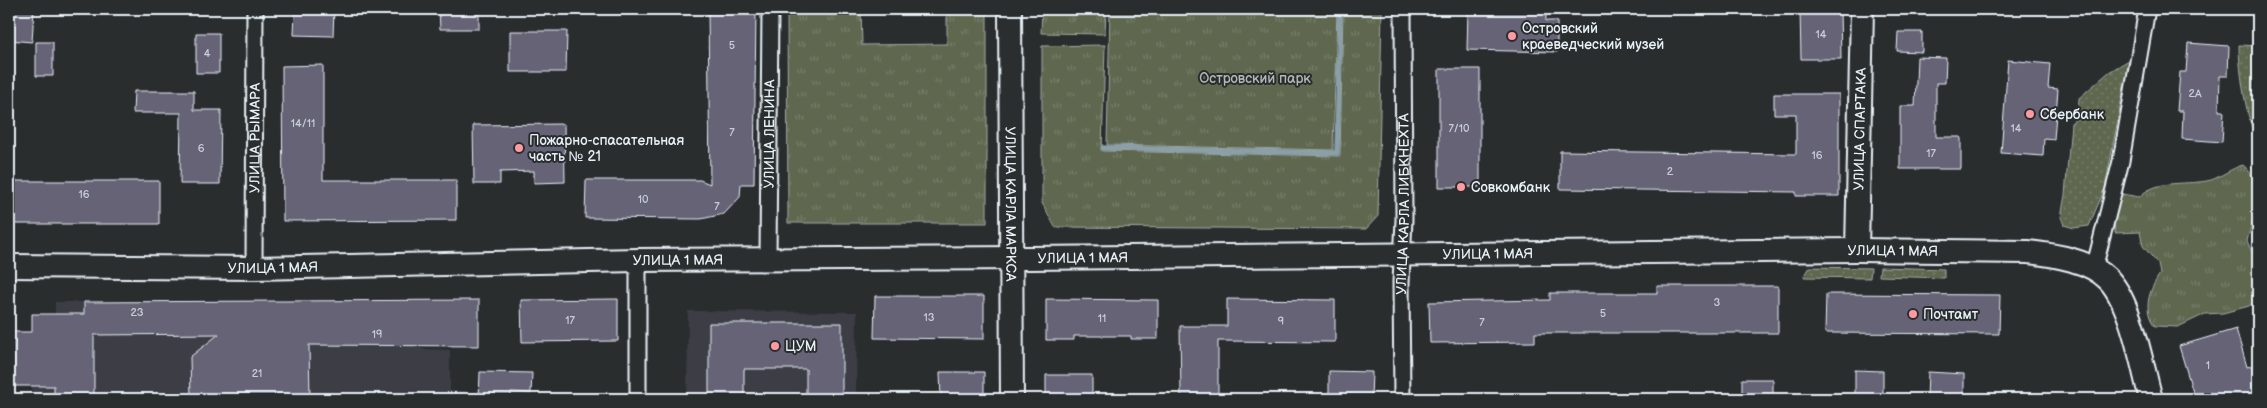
<svg xmlns="http://www.w3.org/2000/svg" width="2267" height="408" viewBox="0 0 2267 408" font-family="'Balsamiq Sans',sans-serif">
  <style>
    .built { fill: #3c3e44 }
    .grass { fill: url(#grass-dots); stroke: #a3aca4 }
    .park { fill: url(#park-tufts); stroke: #a3aca4 }
    .lines { fill: none; stroke-linecap: round; stroke-linejoin: round }
    .stream { stroke: #8b9fa8; stroke-width: 5.5 }
    .building { fill: #666476; stroke: #e8f1f8 }
    .street-casing { stroke: #e8f1f8; stroke-width: 19 }
    .secondary-casing { stroke: #e8f1f8; stroke-width: 26 }
    .street { stroke: #2a2d2e; stroke-width: 15 }
    .secondary { stroke: #2a2d2e; stroke-width: 22 }
    .poi-dot { fill: #ff9aa2; stroke: #2a2d2e; stroke-width: 2 }
    .labels { text-anchor: middle; dominant-baseline: central; stroke-width: 4; stroke-linejoin: round; paint-order: stroke }
    .number-label { font-size: 11px; fill: #c8ced8 }
    .poi-label { font-size: 14px; fill: #e8f1f8; stroke: #2a2d2e; text-anchor: start }
    .park-label { font-size: 14px; fill: #b1bab5; stroke: #2a2d2e }
    .street-label { font-size: 14px; fill: #e8f1f8; stroke: #2a2d2e }
  </style>
  <defs>
    <pattern id="grass-dots" width="8" height="8" patternUnits="userSpaceOnUse" patternTransform="scale(1.25)"><rect width="8" height="8" fill="#5e6850"/><path d="M2 2h.1M6 6h.1" fill="none" stroke="#757e6a" stroke-width="1.8" stroke-linecap="round"/></pattern>
    <pattern id="park-tufts" width="24" height="20" patternUnits="userSpaceOnUse" patternTransform="scale(1.25)"><rect width="24" height="20" fill="#5e6850"/><path d="M3 7l-1-3M5 7V3M7 7l1-3M15 17l-1-3M17 17v-4M19 17l1-3" fill="none" stroke="#757e6a"/></pattern>
  </defs>
  <rect width="100%" height="100%" fill="#2a2d2e"/>
  <filter id="ink" filterUnits="userSpaceOnUse"><feTurbulence type="fractalNoise" baseFrequency=".02" numOctaves="2"/><feDisplacementMap in="SourceGraphic" scale="10" xChannelSelector="R" yChannelSelector="G"/><feConvolveMatrix kernelMatrix="1 2 1 2 8 2 1 2 1" color-interpolation-filters="sRGB"/></filter>
  <g filter="url(#ink)">
    <!-- built -->
    <path class="built" d="M 55,302 L 84,302 L 84,335 L 191,334 L 191,302 L 422,345 L 422,349 L 450,350 L 450,391 L 465,391 L 465,399 L 32,399 L 32,337 L 55,337 Z
      M 688,311 L 857,312 L 856,399 L 687,399 Z"/>
    <!-- grass -->
    <path class="grass" d="M 2239,45 L 2258,46 L 2258,142 C 2246,120 2239,69 2239,45 Z
      M 2129,60 L 2105,188 L 2089,226 L 2074,228 L 2064,225 L 2061,217 L 2065,195 L 2071,123 L 2078,117 L 2079,98 L 2109,72 Z
      M 1810,267 L 1871,268 L 1870,278 L 1804,277 Z
      M 1880,267 L 1944,269 L 1944,278 L 1879,276 Z"/>
    <!-- park -->
    <path class="park" d="M 787,9 L 861,9 L 862,45 L 947,44 L 947,9 L 987,9 L 987,223 L 788,223 Z
      M 1042,9 L 1106,9 L 1105,34 L 1041,33 Z
      M 1110,9 L 1337,9 L 1333,150 L 1107,145 Z
      M 1343,9 L 1382,9 L 1378,216 L 1366,229 L 1055,227 L 1042,203 L 1042,46 L 1105,45 L 1102,151 L 1340,156 Z
      M 2243,165 C 2267,185 2254,215 2247,241 L 2258,265 L 2258,298 L 2249,306 L 2223,313 L 2205,314 L 2178,327 L 2155,326 C 2142,310 2149,290 2160,274 L 2158,264 L 2143,246 L 2140,232 L 2115,233 L 2113,205 L 2122,194 L 2139,197 C 2158,178 2187,186 2211,180 C 2220,177 2232,168 2243,165 Z"/>
    <g class="lines">
      <!-- stream -->
      <path class="stream" d="M 1103,148 L 1337,153 L 1340,9"/>
    </g>
    <!-- building -->
    <path class="building" d="M 9,9 L 34,9 L 32,42 L 9,40 Z
      M 295,9 L 334,9 L 333,36 L 294,35 Z
      M 439,9 L 479,9 L 479,29 L 440,29 Z
      M 708,9 L 756,9 L 754,184 L 741,184 L 740,197 L 724,214 L 701,219 L 585,218 L 586,180 L 700,180 L 710,184 Z
      M 1468,9 L 1546,9 L 1546,21 L 1557,21 L 1557,52 L 1467,50 Z
      M 1800,9 L 1840,9 L 1841,59 L 1801,59 Z
      M 510,31 L 567,31 L 566,72 L 510,72 Z
      M 1898,32 L 1922,32 L 1922,52 L 1897,51 Z
      M 196,33 L 219,33 L 219,73 L 196,73 Z
      M 36,42 L 53,42 L 53,76 L 36,76 Z
      M 2188,43 L 2229,46 L 2228,76 L 2220,76 L 2219,111 L 2224,111 L 2222,142 L 2182,139 L 2183,111 L 2177,111 L 2180,72 L 2186,72 Z
      M 1917,57 L 1946,58 L 1945,83 L 1936,83 L 1936,137 L 1961,137 L 1961,169 L 1900,169 L 1900,106 L 1915,106 Z
      M 2008,60 L 2050,64 L 2048,88 L 2058,89 L 2054,139 L 2044,138 L 2043,156 L 2001,153 Z
      M 323,65 L 323,180 L 456,180 L 456,220 L 283,221 L 282,66 Z
      M 1439,69 L 1480,69 L 1480,187 L 1439,187 Z
      M 134,91 L 194,91 L 194,110 L 221,110 L 220,184 L 180,184 L 181,113 L 133,113 Z
      M 1774,94 L 1839,94 L 1839,196 L 1796,196 L 1796,192 L 1560,189 L 1560,151 L 1796,154 L 1796,114 L 1774,114 Z
      M 564,124 L 565,182 L 534,183 L 534,171 L 500,172 L 500,184 L 474,184 L 473,125 Z
      M 9,181 L 159,181 L 159,224 L 9,224 Z
      M 1657,286 L 1778,286 L 1778,333 L 1535,333 L 1535,342 L 1430,343 L 1429,302 L 1550,300 L 1550,293 L 1657,293 Z
      M 1826,294 L 2000,295 L 1999,334 L 1825,333 Z
      M 875,296 L 984,296 L 984,339 L 874,338 Z
      M 618,299 L 618,341 L 522,342 L 521,300 Z
      M 1046,299 L 1158,300 L 1158,339 L 1131,339 L 1131,336 L 1074,336 L 1074,340 L 1046,340 Z
      M 1227,299 L 1335,300 L 1335,342 L 1218,341 L 1218,397 L 1181,397 L 1180,326 L 1227,326 Z
      M 479,300 L 479,346 L 309,345 L 310,399 L 191,399 L 190,357 L 219,334 L 94,335 L 94,399 L 54,399 L 54,386 L 9,386 L 9,332 L 32,332 L 32,314 L 84,314 L 84,302 Z
      M 709,323 L 842,323 L 842,399 L 806,399 L 806,369 L 744,369 L 744,399 L 709,399 Z
      M 2236,329 L 2247,367 L 2258,364 L 2258,399 L 2195,399 L 2179,346 Z
      M 1855,370 L 1883,371 L 1883,399 L 1855,399 Z
      M 1329,371 L 1372,372 L 1371,399 L 1329,399 Z
      M 480,372 L 532,373 L 531,393 L 511,392 L 511,399 L 479,399 Z
      M 940,372 L 984,372 L 984,399 L 941,399 Z
      M 1928,372 L 1964,374 L 1964,399 L 1927,399 Z
      M 1046,375 L 1092,375 L 1092,399 L 1046,399 Z
      M 1742,379 L 1773,379 L 1773,399 L 1742,399 Z"/>
    <g class="lines">
      <!-- street casing -->
      <g class="street-casing">
        <g id="street">
          <path id="s1" d="M 768,259 L 770,9"/>
          <path id="s2" d="M 254,268 L 255,9"/>
          <path d="M 2094,269 L 2121,161 L 2147,9"/>
          <path d="M 638,399 L 638,260"/>
          <path id="s3" d="M 1402,399 L 1401,282 L 1404,220 L 1403,9"/>
        </g>
      </g>
      <!-- secondary casing -->
      <g class="secondary-casing">
        <g id="secondary">
          <path id="s4" d="M 1010,9 L 1012,399"/>
          <path id="s5" d="M 1857,250 L 1862,9"/>
          <path id="s6" d="M 9,266 L 254,268 L 638,260 L 1031,258 L 1857,250 L 2028,252 C 2054,255 2090,260 2109,280 C 2132,305 2142,366 2151,399"/>
        </g>
      </g>
      <!-- street -->
      <use href="#street" class="street"/>
      <!-- secondary -->
      <use href="#secondary" class="secondary"/>
    </g>
  </g>
  <!-- markers -->
  <g class="poi-dot">
    <circle cx="1512" cy="36" r="5"/>
    <circle cx="2030" cy="114" r="5"/>
    <circle cx="519" cy="148" r="5"/>
    <circle cx="1461" cy="187" r="5"/>
    <circle cx="1913" cy="314" r="5"/>
    <circle cx="775" cy="346" r="5"/>
  </g>
  <g class="labels">
    <!-- number labels -->
    <g class="number-label">
      <text x="1821" y="34">14</text>
      <text x="732" y="45">5</text>
      <text x="207" y="53">4</text>
      <text x="2195" y="93">2А</text>
      <text x="303" y="123">14/11</text>
      <text x="1459" y="128">7/10</text>
      <text x="2016" y="128">14</text>
      <text x="732" y="132">7</text>
      <text x="201" y="148">6</text>
      <text x="1931" y="153">17</text>
      <text x="1817" y="155">16</text>
      <text x="1670" y="171">2</text>
      <text x="84" y="194">16</text>
      <text x="643" y="199">10</text>
      <text x="717" y="206">7</text>
      <text x="1717" y="302">3</text>
      <text x="137" y="312">23</text>
      <text x="1603" y="313">5</text>
      <text x="929" y="317">13</text>
      <text x="1102" y="318">11</text>
      <text x="570" y="320">17</text>
      <text x="1281" y="321">9</text>
      <text x="1482" y="322">7</text>
      <text x="377" y="334">19</text>
      <text x="2208" y="365">1</text>
      <text x="257" y="373">21</text>
    </g>
    <!-- poi labels -->
    <g class="poi-label">
      <text x="1522" y="28">Островский<tspan x="1522" dy="16">краеведческий музей</tspan></text>
      <text x="2040" y="114">Сбербанк</text>
      <text x="529" y="140">Пожарно-спасательная<tspan x="529" dy="16">часть № 21</tspan></text>
      <text x="1471" y="187">Совкомбанк</text>
      <text x="1923" y="314">Почтамт</text>
      <text x="785" y="346">ЦУМ</text>
    </g>
    <!-- park labels -->
    <g class="park-label">
      <text x="1255" y="78">Островский парк</text>
    </g>
    <!-- street labels -->
    <g class="street-label">
      <text stroke="none"><textPath href="#s5" startOffset="121">УЛИЦА СПАРТАКА</textPath></text>
      <text stroke="none"><textPath href="#s1" startOffset="125">УЛИЦА ЛЕНИНА</textPath></text>
      <text stroke="none"><textPath href="#s2" startOffset="130">УЛИЦА РЫМАРА</textPath></text>
      <text stroke="none"><textPath href="#s4" startOffset="195">УЛИЦА КАРЛА МАРКСА</textPath></text>
      <text stroke="none"><textPath href="#s3" startOffset="195">УЛИЦА КАРЛА ЛИБКНЕХТА</textPath></text>
      <text stroke="none"><textPath href="#s6" startOffset="1884">УЛИЦА 1 МАЯ</textPath></text>
      <text stroke="none"><textPath href="#s6" startOffset="1479">УЛИЦА 1 МАЯ</textPath></text>
      <text stroke="none"><textPath href="#s6" startOffset="1074">УЛИЦА 1 МАЯ</textPath></text>
      <text stroke="none"><textPath href="#s6" startOffset="669">УЛИЦА 1 МАЯ</textPath></text>
      <text stroke="none"><textPath href="#s6" startOffset="264">УЛИЦА 1 МАЯ</textPath></text>
    </g>
  </g>
  <!-- margin -->
  <rect width="2267" height="408" fill="none" stroke="#2a2d2e" stroke-width="30"/>
  <rect x="15" y="15" width="2237" height="378" fill="none" stroke="#e8f1f8" stroke-width="2" filter="url(#ink)"/>
</svg>
